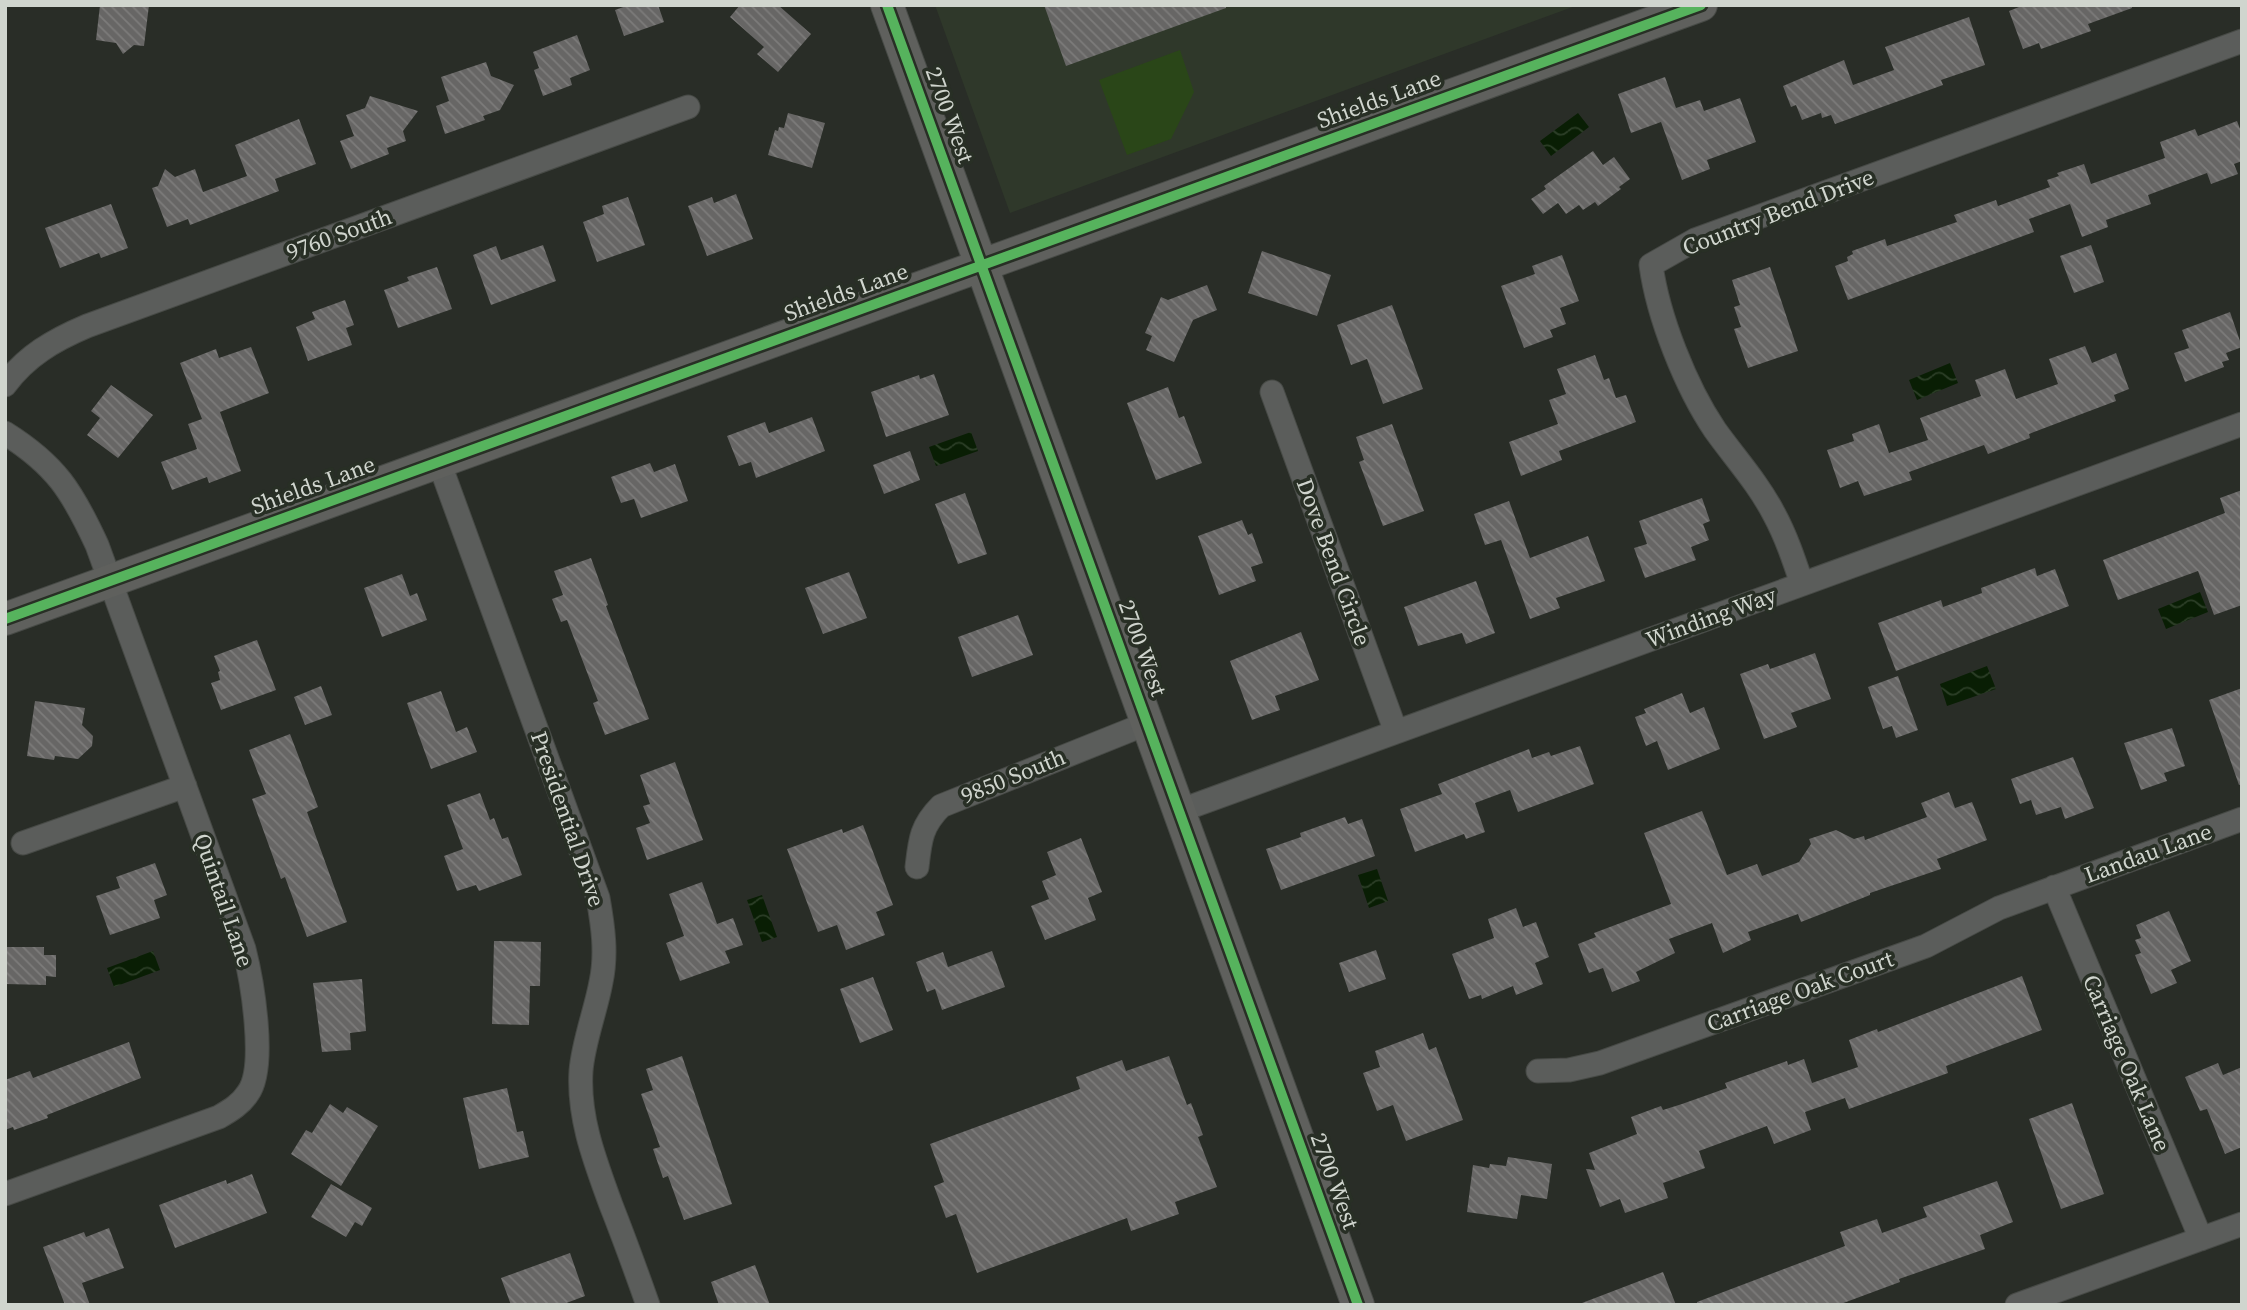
<svg xmlns="http://www.w3.org/2000/svg" width="2247" height="1310" viewBox="0 0 2247 1310" font-family="'Source Serif 4',serif">
  <style>
    .built { fill: #2f382a }
    .green { fill: #2a4618 }
    .water { fill: url(#water-waves) }
    .building { fill: url(#building-back-hatch) }
    .lines { fill: none; stroke-linecap: round; stroke-linejoin: round }
    .minor-casing { stroke: #474a46; stroke-width: 25 }
    .secondary-casing { stroke: #474a46; stroke-width: 34 }
    .minor { stroke: #5b5d5b; stroke-width: 23 }
    .secondary { stroke: #5f605d; stroke-width: 32 }
    .cycleway-casing { stroke: #282f25; stroke-width: 15 }
    .cycleway { stroke: #56b35d; stroke-width: 10 }
    .labels { text-anchor: middle; dominant-baseline: central; stroke-width: 7; stroke-linejoin: round; paint-order: stroke }
    .street-label { font-size: 23px; fill: #d0d5ce; stroke: #282f25 }
  </style>
  <defs>
    <pattern id="water-waves" width="16" height="10" patternUnits="userSpaceOnUse" patternTransform="scale(1.75)"><rect width="16" height="10" fill="#091e04"/><path d="M0 5q4-4 8 0t8 0" fill="none" stroke="#2c3e27"/></pattern>
    <pattern id="building-back-hatch" width="6" height="6" patternUnits="userSpaceOnUse" patternTransform="scale(1.75)"><rect width="6" height="6" fill="#676665"/><path d="M-1 5l2 2M0 0l6 6M5-1l2 2" fill="none" stroke="#7c7b7a"/></pattern>
  </defs>
  <rect width="100%" height="100%" fill="#292d27"/>
  <!-- built -->
  <path class="built" d="M 935,5 L 1578,5 L 1010,213 Z"/>
  <!-- green -->
  <path class="green" d="M 1180,50 L 1194,92 L 1171,139 L 1127,155 L 1099,80 Z"/>
  <!-- water -->
  <path class="water" d="M 1578,113 L 1589,127 L 1551,156 L 1540,141 Z
    M 1950,363 L 1958,383 L 1917,400 L 1909,380 Z
    M 971,432 L 978,451 L 936,466 L 929,447 Z
    M 2200,592 L 2208,612 L 2166,629 L 2158,609 Z
    M 1987,666 L 1996,689 L 1947,706 L 1940,684 Z
    M 1377,869 L 1388,901 L 1369,908 L 1358,875 Z
    M 762,895 L 777,937 L 762,942 L 747,900 Z
    M 153,951 L 160,970 L 114,987 L 107,968 Z"/>
  <!-- building -->
  <path class="building" d="M 100,5 L 149,5 L 144,46 L 134,45 L 123,54 L 116,43 L 96,40 Z
    M 629,5 L 658,5 L 664,22 L 624,36 L 615,10 Z
    M 740,5 L 778,5 L 811,34 L 778,72 L 757,54 L 764,47 L 730,17 Z
    M 1044,5 L 1226,5 L 1226,8 L 1066,66 Z
    M 2024,5 L 2132,5 L 2132,8 L 2088,24 L 2091,31 L 2041,49 L 2039,43 L 2023,49 L 2009,11 Z
    M 1969,17 L 1985,65 L 1941,80 L 1943,85 L 1835,124 L 1831,115 L 1822,118 L 1821,113 L 1802,120 L 1796,105 L 1791,107 L 1783,86 L 1844,60 L 1853,85 L 1894,70 L 1885,47 Z
    M 577,35 L 590,70 L 570,78 L 572,85 L 543,96 L 534,70 L 539,68 L 533,52 Z
    M 486,62 L 491,76 L 514,85 L 500,110 L 483,116 L 485,120 L 445,134 L 436,106 L 449,101 L 441,77 Z
    M 1665,77 L 1676,108 L 1700,100 L 1704,111 L 1740,98 L 1756,142 L 1707,160 L 1710,169 L 1682,180 L 1661,122 L 1631,133 L 1618,94 Z
    M 370,96 L 418,111 L 403,131 L 406,141 L 387,148 L 389,154 L 351,169 L 340,141 L 354,136 L 346,115 L 365,108 Z
    M 788,113 L 825,123 L 812,168 L 768,155 L 775,130 L 778,131 L 779,127 L 784,128 Z
    M 299,119 L 316,164 L 275,179 L 279,191 L 190,225 L 188,219 L 167,227 L 152,188 L 158,186 L 165,169 L 175,177 L 195,169 L 203,192 L 247,176 L 235,145 Z
    M 2237,121 L 2242,134 L 2242,161 L 2234,164 L 2238,174 L 2211,184 L 2207,173 L 2148,195 L 2151,204 L 2106,220 L 2108,227 L 2082,237 L 2070,204 L 2029,219 L 2034,232 L 1848,300 L 1835,266 L 1848,261 L 1847,257 L 1853,254 L 1852,251 L 1885,239 L 1887,246 L 1957,222 L 1954,215 L 1996,200 L 1998,206 L 2050,187 L 2047,180 L 2059,176 L 2057,173 L 2084,164 L 2091,184 L 2165,158 L 2160,142 L 2195,129 L 2198,136 Z
    M 1593,151 L 1603,165 L 1614,157 L 1630,179 L 1619,187 L 1621,189 L 1598,206 L 1595,202 L 1583,210 L 1579,205 L 1566,214 L 1558,203 L 1543,214 L 1531,199 L 1546,189 L 1544,186 Z
    M 736,194 L 753,239 L 707,256 L 688,206 L 712,197 L 714,203 Z
    M 628,197 L 645,245 L 597,262 L 583,222 L 604,214 L 602,206 Z
    M 111,204 L 128,248 L 101,258 L 99,253 L 60,268 L 45,228 Z
    M 543,245 L 556,281 L 491,305 L 473,255 L 496,246 L 501,260 Z
    M 2091,245 L 2104,282 L 2074,293 L 2060,256 Z
    M 1262,251 L 1331,275 L 1317,316 L 1248,293 Z
    M 1562,255 L 1579,301 L 1560,308 L 1566,324 L 1550,330 L 1553,337 L 1524,348 L 1501,286 L 1535,274 L 1532,266 Z
    M 437,267 L 452,309 L 398,328 L 384,290 L 409,281 L 407,277 Z
    M 1770,267 L 1798,351 L 1748,368 L 1734,329 L 1741,327 L 1734,307 L 1740,305 L 1732,280 Z
    M 1207,285 L 1217,310 L 1193,320 L 1174,362 L 1146,350 L 1152,336 L 1145,333 L 1161,297 L 1168,300 Z
    M 345,300 L 354,325 L 346,328 L 352,345 L 308,361 L 296,327 L 315,319 L 312,312 Z
    M 1392,305 L 1423,389 L 1383,404 L 1367,359 L 1351,365 L 1337,325 Z
    M 2230,312 L 2242,347 L 2226,353 L 2229,360 L 2222,362 L 2224,367 L 2185,382 L 2174,353 L 2189,348 L 2182,330 Z
    M 2085,346 L 2092,363 L 2116,353 L 2129,389 L 2114,395 L 2116,401 L 2029,434 L 2030,438 L 1988,454 L 1984,445 L 1909,472 L 1912,480 L 1864,496 L 1858,481 L 1840,488 L 1827,450 L 1854,441 L 1852,434 L 1879,424 L 1889,453 L 1928,440 L 1920,418 L 1981,396 L 1975,380 L 2005,369 L 2016,399 L 2058,384 L 2049,359 Z
    M 251,347 L 269,393 L 220,412 L 241,471 L 209,483 L 207,477 L 172,490 L 161,462 L 197,449 L 188,424 L 202,419 L 180,363 L 216,349 L 219,358 Z
    M 1595,355 L 1604,380 L 1609,378 L 1616,398 L 1626,395 L 1636,422 L 1559,451 L 1562,460 L 1521,476 L 1509,442 L 1558,424 L 1549,400 L 1566,394 L 1557,369 Z
    M 934,374 L 949,415 L 886,437 L 871,392 L 919,375 L 920,379 Z
    M 111,385 L 153,415 L 118,458 L 87,435 L 100,418 L 91,411 Z
    M 1168,387 L 1179,418 L 1184,416 L 1202,463 L 1156,480 L 1127,403 Z
    M 812,417 L 825,451 L 756,478 L 751,462 L 739,466 L 727,436 L 765,422 L 769,433 Z
    M 1392,424 L 1424,511 L 1383,526 L 1359,462 L 1364,460 L 1356,437 Z
    M 910,451 L 920,480 L 884,494 L 873,465 Z
    M 650,463 L 654,472 L 675,464 L 688,501 L 641,518 L 634,499 L 621,503 L 611,477 Z
    M 2242,490 L 2242,605 L 2214,615 L 2198,571 L 2118,600 L 2103,560 L 2225,513 L 2220,498 Z
    M 965,493 L 987,554 L 958,564 L 935,504 Z
    M 1702,498 L 1710,521 L 1703,524 L 1709,540 L 1691,547 L 1696,560 L 1645,578 L 1634,548 L 1647,544 L 1639,521 Z
    M 1509,501 L 1530,558 L 1588,536 L 1605,581 L 1556,598 L 1560,608 L 1530,619 L 1501,540 L 1485,545 L 1474,514 Z
    M 1242,520 L 1248,535 L 1252,533 L 1263,563 L 1251,567 L 1256,581 L 1219,595 L 1198,536 Z
    M 591,558 L 608,605 L 606,606 L 649,719 L 605,735 L 593,703 L 598,701 L 567,620 L 561,622 L 552,599 L 563,595 L 554,571 Z
    M 2035,568 L 2037,576 L 2055,569 L 2069,606 L 1896,671 L 1878,623 L 1941,600 L 1943,607 L 1982,593 L 1981,588 Z
    M 849,572 L 867,618 L 823,634 L 805,588 Z
    M 402,574 L 410,596 L 417,593 L 427,620 L 382,637 L 364,588 Z
    M 1476,581 L 1495,633 L 1466,644 L 1462,633 L 1418,646 L 1404,607 Z
    M 1018,615 L 1033,655 L 972,677 L 958,637 Z
    M 1301,632 L 1319,680 L 1275,696 L 1280,710 L 1252,720 L 1230,661 Z
    M 257,640 L 276,690 L 221,710 L 211,683 L 220,680 L 218,672 L 220,671 L 214,656 Z
    M 1815,653 L 1831,699 L 1791,713 L 1797,727 L 1764,739 L 1740,674 L 1768,664 L 1770,669 Z
    M 1898,676 L 1918,730 L 1896,738 L 1892,726 L 1883,729 L 1868,687 Z
    M 321,686 L 332,715 L 305,725 L 294,697 Z
    M 2242,688 L 2242,784 L 2239,785 L 2209,700 Z
    M 441,691 L 456,732 L 467,727 L 477,752 L 431,769 L 407,703 Z
    M 1682,693 L 1690,713 L 1704,707 L 1720,749 L 1668,770 L 1657,741 L 1646,746 L 1635,717 L 1646,713 L 1644,709 Z
    M 35,701 L 85,708 L 82,725 L 93,736 L 92,746 L 78,759 L 55,756 L 54,760 L 27,756 Z
    M 2172,728 L 2185,766 L 2164,773 L 2167,781 L 2141,790 L 2124,743 Z
    M 290,734 L 318,807 L 307,812 L 347,922 L 307,937 L 285,877 L 281,879 L 252,799 L 266,794 L 249,750 Z
    M 1580,746 L 1594,784 L 1518,812 L 1510,790 L 1475,803 L 1485,832 L 1466,839 L 1464,834 L 1415,852 L 1400,809 L 1442,794 L 1438,784 L 1529,749 L 1532,758 L 1549,752 L 1551,756 Z
    M 2073,757 L 2094,808 L 2065,819 L 2061,807 L 2036,815 L 2031,800 L 2020,804 L 2011,779 Z
    M 675,762 L 703,840 L 647,860 L 636,828 L 650,823 L 643,806 L 650,804 L 640,775 Z
    M 1949,792 L 1955,808 L 1972,802 L 1987,840 L 1937,859 L 1941,869 L 1870,893 L 1870,895 L 1860,899 L 1801,922 L 1798,914 L 1748,932 L 1751,940 L 1723,953 L 1712,923 L 1669,939 L 1675,953 L 1636,972 L 1640,981 L 1612,992 L 1603,968 L 1589,973 L 1578,944 L 1596,937 L 1594,933 L 1671,904 L 1644,833 L 1702,811 L 1727,875 L 1757,864 L 1762,876 L 1799,862 L 1811,844 L 1809,839 L 1836,830 L 1854,839 L 1864,836 L 1865,840 L 1927,817 L 1921,803 Z
    M 480,793 L 490,820 L 494,818 L 502,839 L 508,837 L 522,875 L 479,891 L 476,885 L 457,891 L 444,856 L 463,849 L 447,805 Z
    M 1345,817 L 1348,824 L 1362,819 L 1375,856 L 1281,890 L 1266,849 L 1301,837 L 1300,833 Z
    M 863,825 L 893,905 L 876,912 L 885,935 L 846,950 L 837,925 L 818,932 L 787,849 L 842,829 L 843,833 Z
    M 1081,838 L 1102,892 L 1088,898 L 1096,920 L 1045,940 L 1031,906 L 1049,899 L 1042,881 L 1056,875 L 1047,852 Z
    M 155,863 L 167,895 L 154,900 L 160,918 L 110,935 L 96,896 L 120,888 L 116,877 Z
    M 702,882 L 717,924 L 733,918 L 743,945 L 725,951 L 730,963 L 680,981 L 666,943 L 684,936 L 669,894 Z
    M 1516,908 L 1523,927 L 1536,922 L 1549,957 L 1535,963 L 1543,984 L 1516,995 L 1513,986 L 1482,999 L 1481,995 L 1469,999 L 1452,954 L 1494,938 L 1488,919 Z
    M 2169,911 L 2191,961 L 2171,970 L 2177,983 L 2151,994 L 2135,955 L 2141,953 L 2135,940 L 2141,938 L 2136,925 Z
    M 494,941 L 541,942 L 540,986 L 530,986 L 529,1025 L 492,1024 Z
    M 5,947 L 44,947 L 44,955 L 56,955 L 56,977 L 46,976 L 46,985 L 5,984 Z
    M 1376,950 L 1386,979 L 1349,992 L 1339,963 Z
    M 992,951 L 1005,987 L 942,1010 L 935,989 L 927,992 L 916,962 L 943,952 L 948,967 Z
    M 2022,976 L 2042,1030 L 1946,1066 L 1948,1073 L 1849,1109 L 1845,1098 L 1805,1112 L 1811,1130 L 1774,1144 L 1767,1126 L 1699,1151 L 1705,1168 L 1663,1183 L 1668,1198 L 1625,1213 L 1620,1199 L 1600,1207 L 1586,1169 L 1595,1170 L 1589,1153 L 1637,1134 L 1631,1117 L 1661,1106 L 1663,1110 L 1682,1104 L 1727,1088 L 1725,1083 L 1787,1061 L 1788,1065 L 1804,1059 L 1812,1083 L 1858,1067 L 1849,1040 L 1877,1029 L 1878,1032 Z
    M 873,977 L 893,1030 L 860,1043 L 840,989 Z
    M 362,979 L 366,1031 L 350,1033 L 351,1050 L 322,1052 L 313,983 Z
    M 1423,1033 L 1429,1050 L 1436,1047 L 1463,1120 L 1406,1141 L 1393,1105 L 1377,1111 L 1363,1073 L 1380,1067 L 1375,1051 Z
    M 129,1042 L 141,1078 L 47,1115 L 48,1118 L 14,1130 L 13,1127 L 5,1130 L 5,1080 L 30,1071 L 33,1078 Z
    M 682,1056 L 732,1204 L 684,1220 L 668,1176 L 663,1178 L 653,1149 L 660,1147 L 641,1094 L 653,1090 L 646,1069 Z
    M 1169,1056 L 1187,1105 L 1191,1103 L 1203,1135 L 1198,1137 L 1217,1187 L 1175,1202 L 1179,1214 L 1131,1231 L 1127,1218 L 977,1273 L 956,1214 L 946,1218 L 934,1186 L 944,1182 L 930,1144 L 1080,1089 L 1076,1077 L 1122,1060 L 1126,1071 Z
    M 2218,1063 L 2223,1075 L 2242,1067 L 2242,1147 L 2225,1154 L 2207,1109 L 2200,1111 L 2185,1077 Z
    M 507,1088 L 517,1132 L 523,1131 L 529,1157 L 479,1169 L 463,1098 Z
    M 2072,1103 L 2104,1194 L 2061,1209 L 2029,1119 Z
    M 330,1104 L 343,1113 L 347,1107 L 378,1126 L 341,1186 L 291,1154 L 306,1130 L 312,1133 Z
    M 1508,1157 L 1552,1164 L 1547,1199 L 1521,1195 L 1517,1219 L 1467,1212 L 1473,1165 L 1489,1168 L 1490,1164 L 1506,1166 Z
    M 252,1174 L 267,1213 L 175,1248 L 159,1205 L 226,1180 L 227,1184 Z
    M 1997,1181 L 2013,1222 L 1980,1235 L 1985,1249 L 1899,1279 L 1900,1282 L 1838,1305 L 1697,1305 L 1697,1302 L 1845,1246 L 1840,1232 L 1877,1219 L 1882,1233 L 1927,1217 L 1923,1207 Z
    M 331,1184 L 372,1208 L 362,1226 L 355,1222 L 346,1237 L 311,1217 Z
    M 109,1228 L 124,1268 L 82,1283 L 90,1305 L 65,1305 L 43,1247 L 84,1232 L 86,1237 Z
    M 570,1253 L 585,1296 L 561,1305 L 511,1305 L 501,1278 Z
    M 755,1265 L 770,1305 L 719,1305 L 711,1282 Z
    M 1663,1272 L 1676,1305 L 1582,1305 L 1582,1303 Z"/>
  <g class="lines">
    <!-- minor casing -->
    <g class="minor-casing">
      <path id="minor" d="M 5,385 C 26,356 54,340 87,326 L 688,107
        M 1272,392 L 1396,732
        M 5,433 C 56,465 72,491 97,545 L 244,949 C 252,980 267,1067 248,1093 C 241,1104 231,1110 219,1117 L 5,1194
        M 439,462 L 598,898 C 603,926 607,954 601,982 C 596,1010 583,1043 581,1071 C 578,1118 595,1161 611,1205 C 624,1238 636,1271 648,1305
        M 1802,584 C 1794,560 1786,536 1774,514 C 1758,483 1735,458 1715,430 C 1686,387 1658,317 1651,265 L 1695,240 L 2242,41
        M 1179,811 L 2242,424
        M 23,843 L 185,786
        M 917,867 C 920,840 921,826 941,806 L 1148,723
        M 2054,887 L 2201,1239
        M 1538,1071 L 1569,1070 L 1600,1063 L 1926,946 L 1999,908 L 2242,819
        M 2017,1305 L 2242,1224"/>
    </g>
    <!-- secondary casing -->
    <g class="secondary-casing">
      <path id="secondary" d="M 887,5 L 1358,1305
        M 5,619 L 1701,5"/>
    </g>
    <!-- minor -->
    <use href="#minor" class="minor"/>
    <!-- secondary -->
    <use href="#secondary" class="secondary"/>
    <!-- cycleway casing -->
    <g class="cycleway-casing">
      <path id="cycleway" d="M 887,5 L 1358,1305
        M 5,619 L 1701,5"/>
    </g>
    <!-- cycleway -->
    <use href="#cycleway" class="cycleway"/>
  </g>
  <g class="labels">
    <!-- street labels -->
    <g class="street-label">
      <text transform="translate(1379 99) rotate(-20)">Shields Lane</text>
      <text transform="translate(950 115) rotate(70)">2700 West</text>
      <text transform="translate(1778 212) rotate(-21)">Country Bend Drive</text>
      <text transform="translate(339 234) rotate(-20)">9760 South</text>
      <text transform="translate(846 292) rotate(-20)">Shields Lane</text>
      <text transform="translate(313 485) rotate(-20)">Shields Lane</text>
      <text transform="translate(1334 562) rotate(70)">Dove Bend Circle</text>
      <text transform="translate(1711 617) rotate(-20)">Winding Way</text>
      <text transform="translate(1143 648) rotate(70)">2700 West</text>
      <text transform="translate(1013 776) rotate(-22)">9850 South</text>
      <text transform="translate(568 819) rotate(71)">Presidential Drive</text>
      <text transform="translate(2148 853) rotate(-20)">Landau Lane</text>
      <text transform="translate(224 900) rotate(71)">Quintail Lane</text>
      <text transform="translate(1800 991) rotate(-20)">Carriage Oak Court</text>
      <text transform="translate(2127 1063) rotate(67)">Carriage Oak Lane</text>
      <text transform="translate(1335 1181) rotate(70)">2700 West</text>
    </g>
  </g>
  <!-- border -->
  <rect width="2247" height="1310" fill="none" stroke="#d0d5ce" stroke-width="14"/>
</svg>
